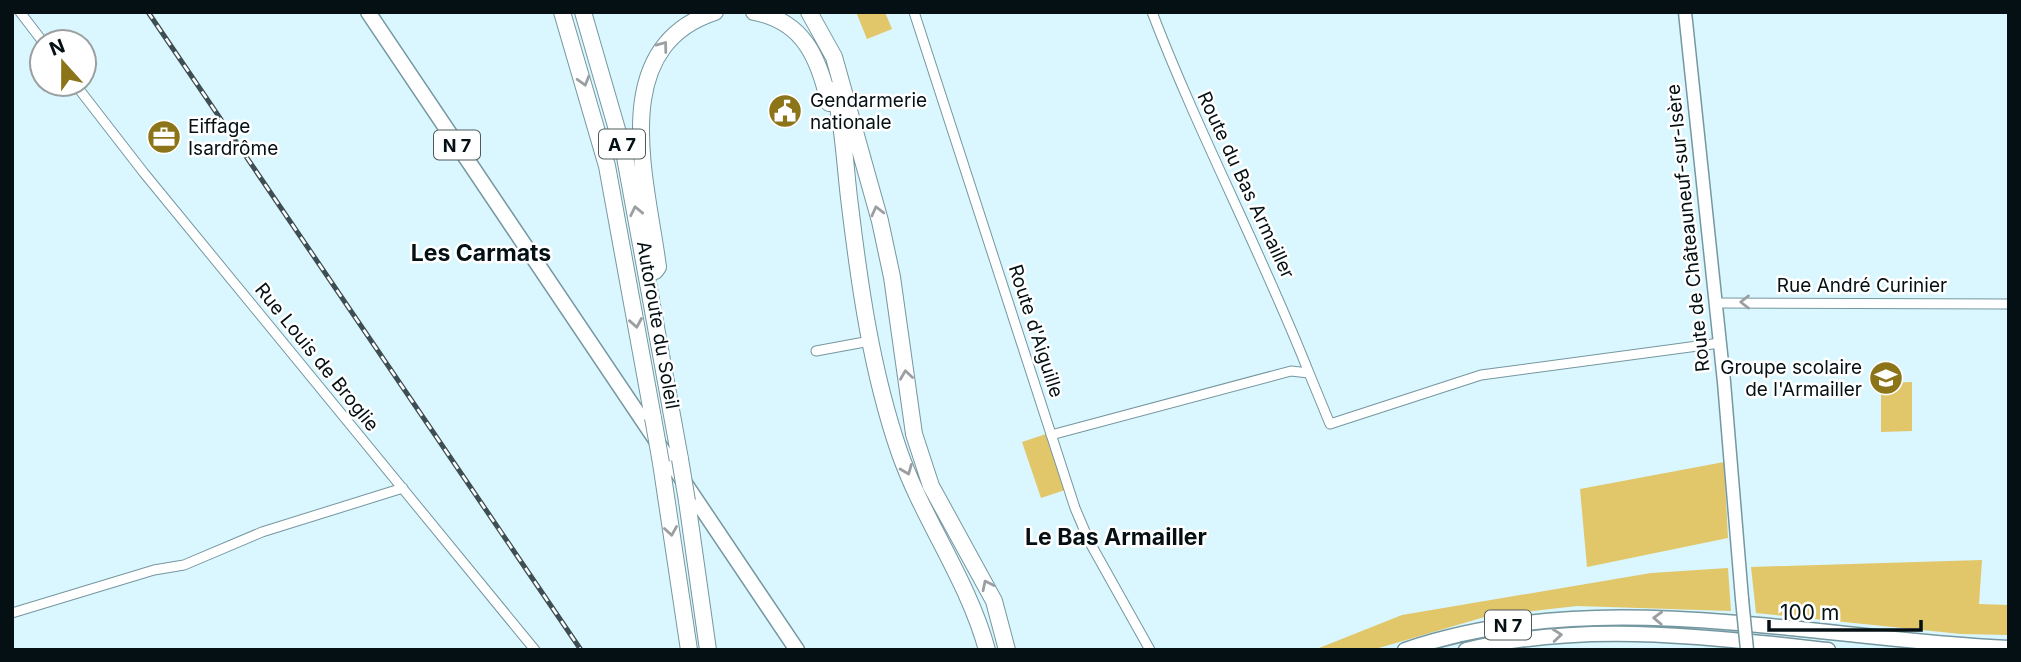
<svg xmlns="http://www.w3.org/2000/svg" width="2021" height="662" viewBox="0 0 2021 662" font-family="Inter,sans-serif">
  <style>
    .green { fill: #e1c66a }
    .lines { fill: none; stroke-linecap: round; stroke-linejoin: round }
    .minor-casing { stroke: #7597a0; stroke-width: 11 }
    .secondary-casing { stroke: #7597a0; stroke-width: 15 }
    .primary-casing { stroke: #7597a0; stroke-width: 17 }
    .trunk-casing { stroke: #7597a0; stroke-width: 17 }
    .motorway-casing { stroke: #7597a0; stroke-width: 18 }
    .minor { stroke: #fff; stroke-width: 9 }
    .secondary { stroke: #fff; stroke-width: 12 }
    .primary { stroke: #fff; stroke-width: 14 }
    .trunk { stroke: #fff; stroke-width: 14 }
    .motorway { stroke: #fff; stroke-width: 16 }
    .rail-casing { stroke: #3e4e53; stroke-width: 5 }
    .rail { stroke: #fff; stroke-width: 2.5; stroke-dasharray: 8; stroke-linecap: butt }
    .secondary-bridge-casing { stroke: #7597a0; stroke-width: 15; stroke-linecap: butt }
    .motorway-bridge-casing { stroke: #7597a0; stroke-width: 18; stroke-linecap: butt }
    .secondary-bridge { stroke: #fff; stroke-width: 12 }
    .motorway-bridge { stroke: #fff; stroke-width: 16 }
    .oneway { stroke: #9b9fa1 }
    .labels { text-anchor: middle; dominant-baseline: central; stroke-width: 5; stroke-linejoin: round; paint-order: stroke }
    .shield { fill: #fff; stroke: #4f585a; stroke-width: 2 }
    .shield-label { font-size: 18px; font-weight: bold; fill: #041013 }
    .poi-label { font-size: 19px; fill: #041013; stroke: #fff; text-anchor: start }
    .street-label { font-size: 19px; fill: #041013; stroke: #fff }
    .quarter-label { font-size: 23px; font-weight: bold; fill: #041013; stroke: #fff }
  </style>
  <rect width="100%" height="100%" fill="#daf6fe"/>
  <!-- green -->
  <path class="green" d="M 856,12 L 885,12 L 892,29 L 867,39 Z
    M 1912,382 L 1912,431 L 1881,432 L 1881,383 Z
    M 1046,434 L 1065,490 L 1041,498 L 1022,442 Z
    M 1724,462 L 1728,538 L 1587,567 L 1580,489 Z
    M 1982,560 L 1979,604 L 2009,605 L 2009,635 L 1961,634 L 1756,613 L 1751,567 Z
    M 1728,568 L 1731,611 L 1577,606 L 1488,616 L 1372,650 L 1314,650 L 1402,615 L 1651,573 Z"/>
  <g class="lines">
    <!-- minor casing -->
    <g class="minor-casing">
      <path id="minor" d="M 20,12 L 43,42
        M 914,12 L 1075,508 L 1089,541 L 1150,650
        M 1152,12 C 1199,135 1261,251 1309,373
        M 75,84 L 144,173 L 535,650
        M 1716,303 L 2009,304
        M 816,351 L 870,341
        M 1051,435 L 1291,371 L 1309,373 L 1330,424 L 1481,375 L 1720,343
        M 12,613 L 154,570 L 184,565 L 262,532 L 403,488"/>
    </g>
    <!-- secondary casing -->
    <g class="secondary-casing">
      <path id="secondary" d="M 1685,12 L 1724,382 L 1742,599"/>
    </g>
    <!-- primary casing -->
    <g class="primary-casing">
      <path id="primary" d="M 368,12 L 797,650"/>
    </g>
    <!-- trunk casing -->
    <g class="trunk-casing">
      <path id="trunk" d="M 1405,650 C 1601,583 1808,639 2009,648
        M 1466,650 C 1585,621 1707,637 1828,650"/>
    </g>
    <!-- motorway casing -->
    <g class="motorway-casing">
      <path id="motorway" d="M 562,12 L 607,166 L 653,418
        M 583,12 L 625,157 L 680,459
        M 754,12 C 804,21 819,59 829,103
        M 809,12 L 834,57 L 880,221 L 892,277 L 914,434 L 931,486 L 994,601 L 1007,650
        M 834,90 C 844,127 845,168 850,206 C 860,289 872,372 899,451 C 923,520 968,580 987,650
        M 655,271 L 658,267 C 647,181 605,48 715,12
        M 661,463 L 689,650
        M 687,501 L 708,650"/>
    </g>
    <!-- minor -->
    <use href="#minor" class="minor"/>
    <!-- secondary -->
    <use href="#secondary" class="secondary"/>
    <!-- primary -->
    <use href="#primary" class="primary"/>
    <!-- trunk -->
    <use href="#trunk" class="trunk"/>
    <!-- motorway -->
    <use href="#motorway" class="motorway"/>
    <!-- rail casing -->
    <g class="rail-casing">
      <path id="rail" d="M 148,12 L 581,650"/>
    </g>
    <!-- rail -->
    <use href="#rail" class="rail"/>
    <!-- secondary-bridge casing -->
    <g class="secondary-bridge-casing">
      <path id="secondary-bridge" d="M 1742,599 L 1747,650"/>
    </g>
    <!-- motorway-bridge casing -->
    <g class="motorway-bridge-casing">
      <path id="motorway-bridge" d="M 653,418 L 661,463
        M 680,459 L 687,501"/>
    </g>
    <!-- secondary-bridge -->
    <use href="#secondary-bridge" class="secondary-bridge"/>
    <!-- motorway-bridge -->
    <use href="#motorway-bridge" class="motorway-bridge"/>
  </g>
  <!-- one-way arrows -->
  <defs><path id="oneway-chevron" d="M-2-3.5L2.5 0L-2 3.5" fill="none" stroke-width="1.6" stroke-linecap="round" stroke-linejoin="round" transform="scale(1.75)"/></defs>
  <g class="oneway">
    <use href="#oneway-chevron" transform="translate(663 46) rotate(-53)"/>
    <use href="#oneway-chevron" transform="translate(584 81) rotate(74)"/>
    <use href="#oneway-chevron" transform="translate(636 211) rotate(-102)"/>
    <use href="#oneway-chevron" transform="translate(877 211) rotate(-104)"/>
    <use href="#oneway-chevron" transform="translate(1745 302) rotate(180)"/>
    <use href="#oneway-chevron" transform="translate(636 323) rotate(80)"/>
    <use href="#oneway-chevron" transform="translate(906 375) rotate(-98)"/>
    <use href="#oneway-chevron" transform="translate(907 470) rotate(68)"/>
    <use href="#oneway-chevron" transform="translate(671 531) rotate(81)"/>
    <use href="#oneway-chevron" transform="translate(987 585) rotate(-116)"/>
    <use href="#oneway-chevron" transform="translate(1658 618) rotate(-178)"/>
    <use href="#oneway-chevron" transform="translate(1557 635) rotate(-5)"/>
  </g>
  <!-- icons -->
  <defs>
    <g id="civic-disc" transform="scale(1.75)"><circle r="9.5" fill="#8c7519" stroke="#fff"/><path d="M-.6-6.5H3V-4.5H.6V-3L4-1V1h2V6H-6V1h2V-1L-.6-3ZM-1.2 2.5V6h2.4V2.5Z" fill="#fff"/></g>
    <g id="office-disc" transform="scale(1.75)"><circle r="9.5" fill="#8c7519" stroke="#fff"/><path d="M-6-3h4V-5.5h4V-3h4V5H-6ZM-1-4.5V-3h2v-1.5ZM-6 0V1H6V0Z" fill="#fff"/></g>
    <g id="school-disc" transform="scale(1.75)"><circle r="9.5" fill="#8c7519" stroke="#fff"/><path d="M0-5L7-2L0 1L-7-2ZM-4 1L0 2.5L4 1V4Q0 6-4 4Z" fill="#fff"/></g>
  </defs>
  <g fill-rule="evenodd">
    <use href="#civic-disc" x="785" y="111"/>
    <use href="#office-disc" x="164" y="137"/>
    <use href="#school-disc" x="1886" y="378"/>
  </g>
  <g class="labels">
    <!-- shield labels -->
    <g class="shield">
      <rect x="599" y="129.5" width="46" height="29" rx="5"/>
      <rect x="434" y="130.5" width="46" height="29" rx="5"/>
      <rect x="1485" y="610.5" width="46" height="29" rx="5"/>
    </g>
    <g class="shield-label">
      <text x="622" y="144">A 7</text>
      <text x="457" y="145">N 7</text>
      <text x="1508" y="625">N 7</text>
    </g>
    <!-- poi labels -->
    <g class="poi-label">
      <text x="810" y="100">Gendarmerie<tspan x="810" dy="22">nationale</tspan></text>
      <text x="188" y="126">Eiffage<tspan x="188" dy="22">Isardrôme</tspan></text>
      <text x="1862" y="367" text-anchor="end">Groupe scolaire<tspan x="1862" dy="22">de l'Armailler</tspan></text>
    </g>
    <!-- street labels -->
    <g class="street-label">
      <text transform="translate(1246 185) rotate(65)">Route du Bas Armailler</text>
      <text transform="translate(1688 228) rotate(-96)">Route de Châteauneuf-sur-Isère</text>
      <text x="1862" y="285">Rue André Curinier</text>
      <text transform="translate(658 325) rotate(80)">Autoroute du Soleil</text>
      <text transform="translate(1036 331) rotate(72)">Route d'Aiguille</text>
      <text transform="translate(317 357) rotate(51)">Rue Louis de Broglie</text>
    </g>
    <!-- quarter labels -->
    <g class="quarter-label">
      <text x="481" y="253">Les Carmats</text>
      <text x="1116" y="537">Le Bas Armailler</text>
    </g>
  </g>
  <!-- border -->
  <rect width="2021" height="662" fill="none" stroke="#041013" stroke-width="28"/>
  <!-- north arrow -->
  <g transform="translate(63 63) rotate(339)"><circle r="33" fill="#ffffff" stroke="#9b9fa1" stroke-width="2"/>
  <path d="M0-5L12 26L0 18L-12 26Z" fill="#8c7519"/>
  <text y="-10" font-size="19" font-weight="bold" text-anchor="middle" fill="#041013">N</text>
  </g>
  <!-- scale -->
  <path d="M1769 620v10h152v-10" fill="none" stroke="#041013" stroke-width="3.5"/>
  <text x="1780" y="620" font-size="21" fill="#041013" stroke="#ffffff" stroke-width="5" paint-order="stroke">100 m</text>
</svg>
